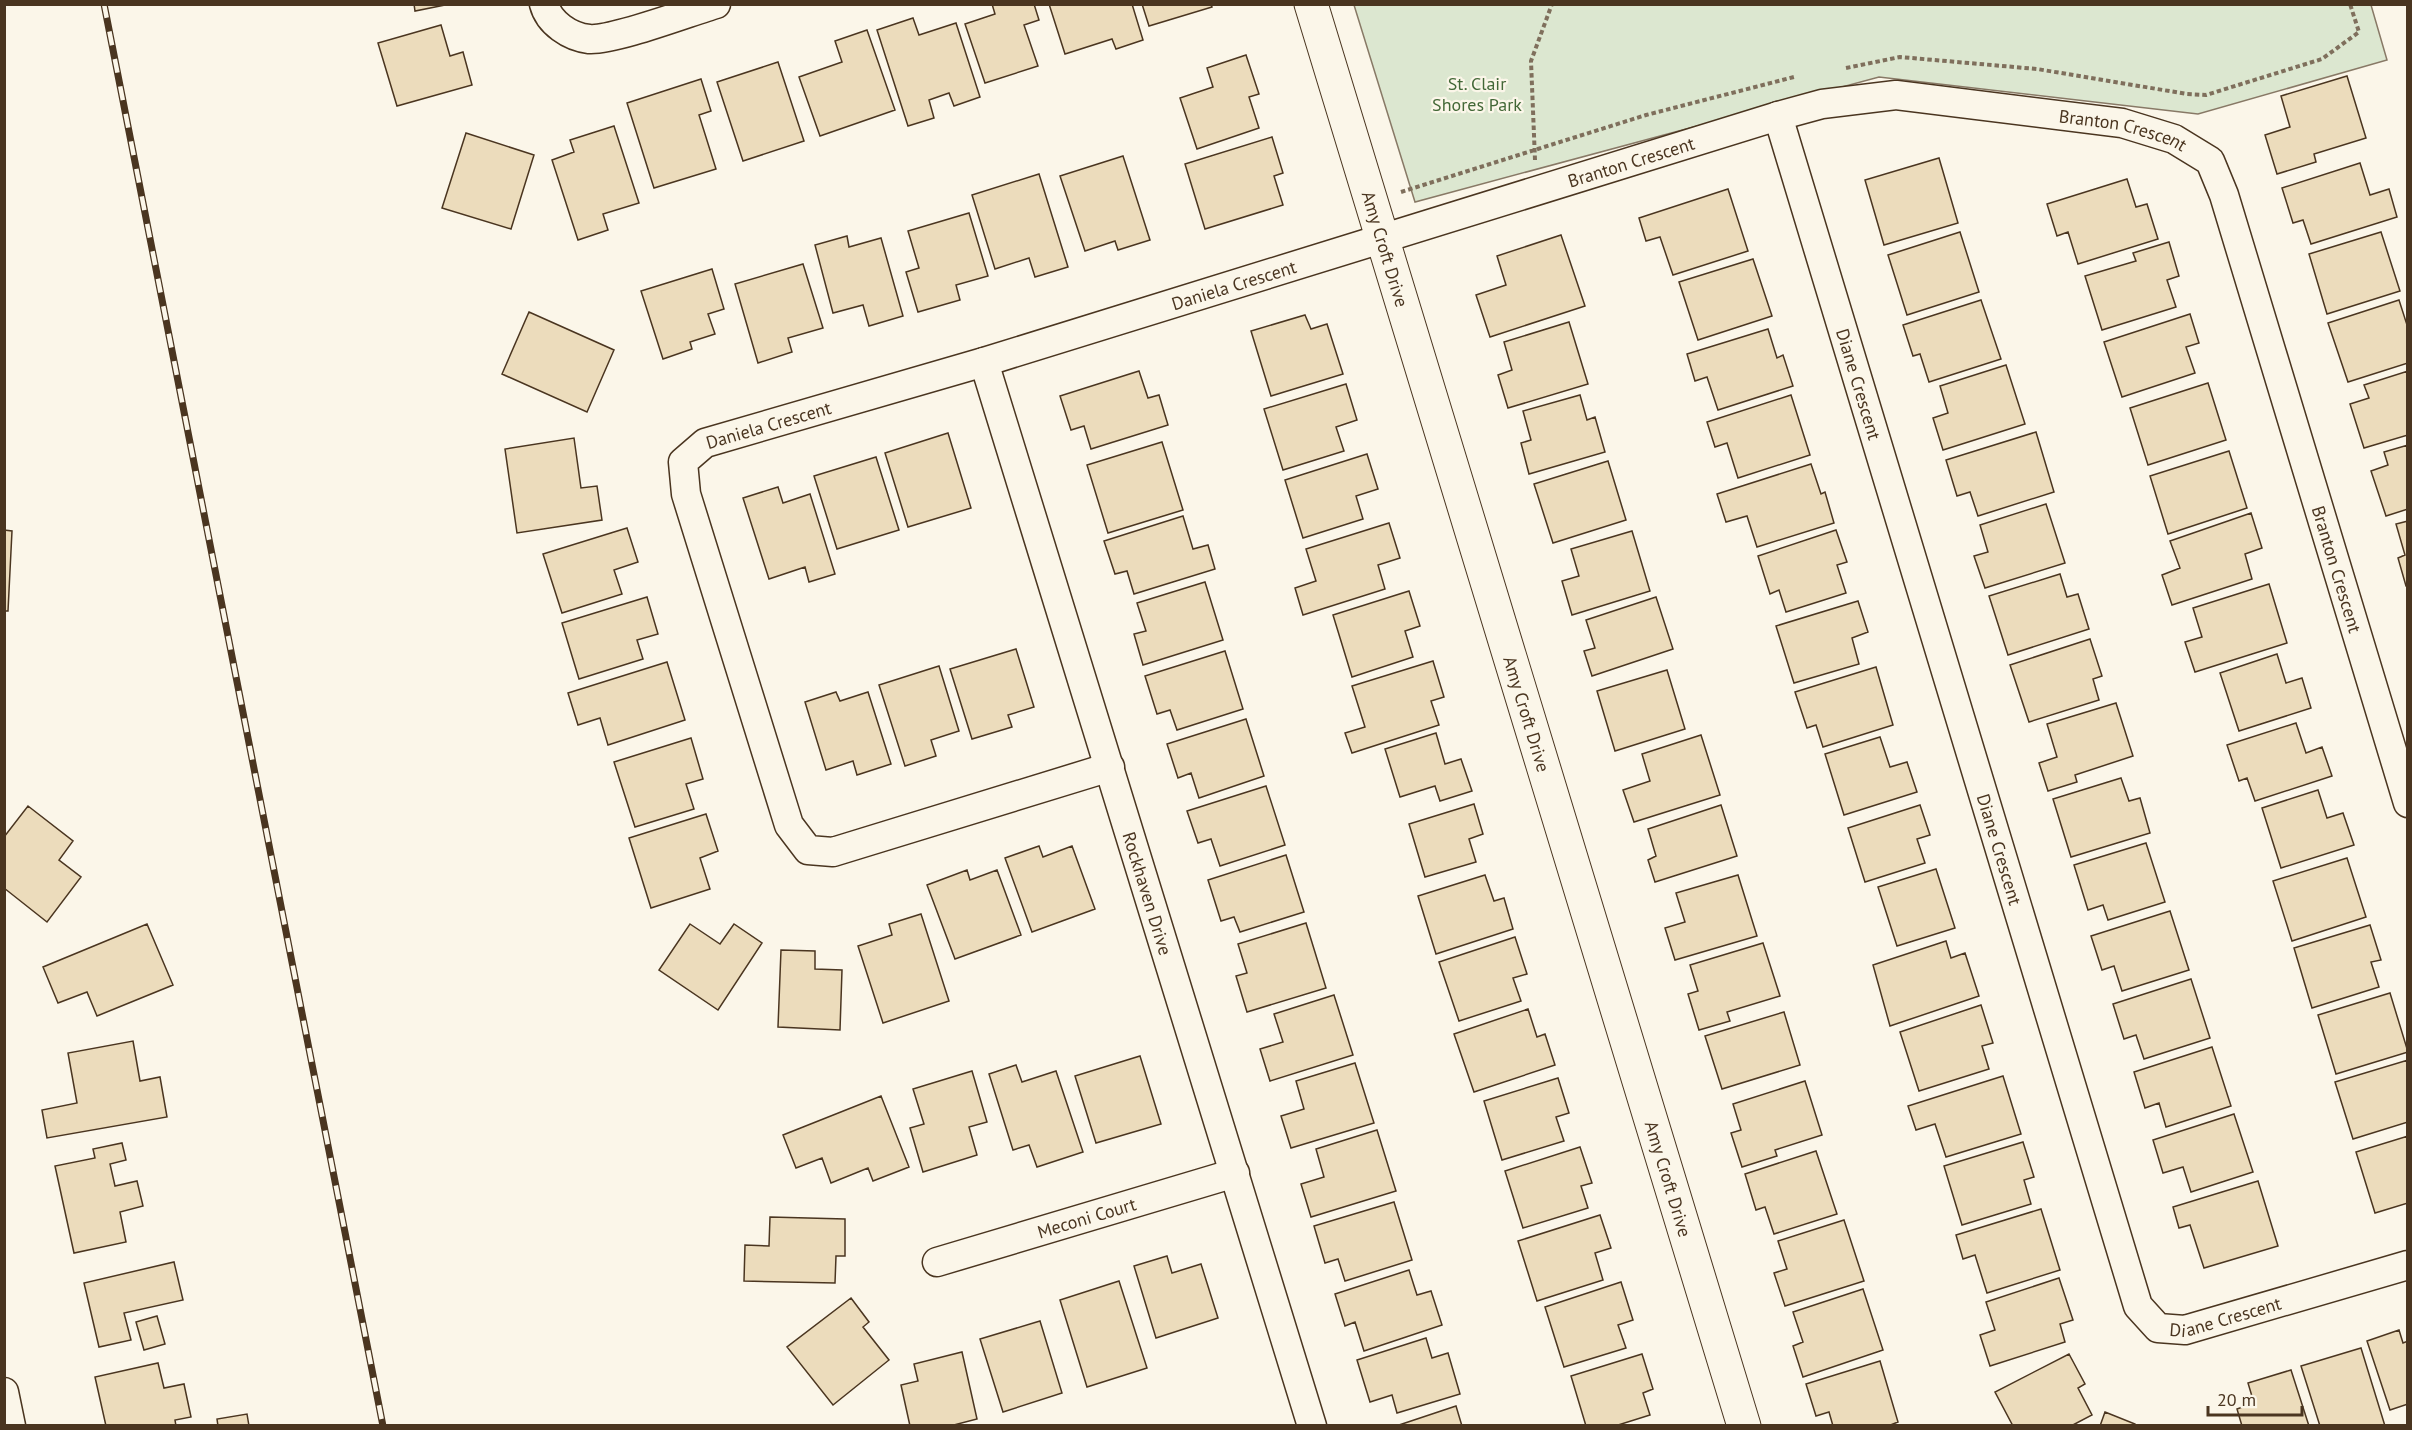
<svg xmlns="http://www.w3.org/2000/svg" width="2412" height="1430" viewBox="0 0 2412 1430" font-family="'PT Sans',sans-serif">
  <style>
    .green { fill: #dce7d0; stroke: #887966; stroke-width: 1.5 }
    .building { fill: #ecdcbc; stroke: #4a3520; stroke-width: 1.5 }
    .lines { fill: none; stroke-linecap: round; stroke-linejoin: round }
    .minor-casing { stroke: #4a3520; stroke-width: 31 }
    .tertiary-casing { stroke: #4a3520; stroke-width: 35 }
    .path { stroke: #7f6f5c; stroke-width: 4; stroke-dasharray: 4.5 3; stroke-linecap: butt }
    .minor { stroke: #fbf6e9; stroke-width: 28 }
    .tertiary { stroke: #fbf6e9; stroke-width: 33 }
    .rail-casing { stroke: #4a3520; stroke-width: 7 }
    .rail { stroke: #fbf6e9; stroke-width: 4.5; stroke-dasharray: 14; stroke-linecap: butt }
    .labels { text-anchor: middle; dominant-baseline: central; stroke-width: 4.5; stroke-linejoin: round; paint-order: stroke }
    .park-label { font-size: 18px; fill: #436837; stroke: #fbf6e9 }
    .street-label { font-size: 18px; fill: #4a3520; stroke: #fbf6e9 }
  </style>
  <rect width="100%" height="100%" fill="#fbf6e9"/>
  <!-- green -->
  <path class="green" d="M 1354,5 L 2371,5 L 2387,60 L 2198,114 L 1879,77 L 1415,202 Z"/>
  <!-- building -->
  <path class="building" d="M 414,4 L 450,4 L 415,11 Z
    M 992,4 L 1034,4 L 1039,20 L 1024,25 L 1038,66 L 985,83 L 965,24 L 995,14 Z
    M 1049,4 L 1132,4 L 1143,40 L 1116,49 L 1112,39 L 1065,54 Z
    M 1142,4 L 1211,4 L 1212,7 L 1149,26 Z
    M 913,18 L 919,35 L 956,23 L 980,97 L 954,106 L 949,93 L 929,100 L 934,118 L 908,126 L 877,30 Z
    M 441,25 L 450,56 L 463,52 L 472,85 L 397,106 L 378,43 Z
    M 867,30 L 895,110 L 820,136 L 799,77 L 842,62 L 835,41 Z
    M 1246,55 L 1259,94 L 1249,97 L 1259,128 L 1197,149 L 1180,98 L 1213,87 L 1207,68 Z
    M 778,62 L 804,141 L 743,161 L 717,82 Z
    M 2347,76 L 2366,138 L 2314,154 L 2316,162 L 2277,174 L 2265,135 L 2290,127 L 2281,96 Z
    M 701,79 L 711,111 L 699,115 L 716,169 L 654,188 L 627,103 Z
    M 614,126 L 639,203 L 603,214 L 608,230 L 578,240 L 552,160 L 574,152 L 570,140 Z
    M 466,133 L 534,155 L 511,229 L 442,208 Z
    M 1272,137 L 1283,173 L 1274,176 L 1283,205 L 1205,229 L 1185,164 Z
    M 1123,156 L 1150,240 L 1118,250 L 1115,241 L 1085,251 L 1060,176 Z
    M 1939,158 L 1958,223 L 1884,245 L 1865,180 Z
    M 2360,163 L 2370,195 L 2389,189 L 2397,217 L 2311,244 L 2303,220 L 2293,223 L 2282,188 Z
    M 1039,174 L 1068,267 L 1035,277 L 1029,258 L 995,269 L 972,195 Z
    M 2127,179 L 2136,207 L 2147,204 L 2158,239 L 2078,264 L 2068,232 L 2057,236 L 2047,204 Z
    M 1728,189 L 1748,251 L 1673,275 L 1660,237 L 1646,241 L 1639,218 Z
    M 969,213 L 988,276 L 956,285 L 960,300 L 918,312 L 906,272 L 919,268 L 908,231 Z
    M 1960,232 L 1979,292 L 1907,315 L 1888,255 Z
    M 2381,232 L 2400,291 L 2327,314 L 2309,254 Z
    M 1561,235 L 1585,306 L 1490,337 L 1476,295 L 1506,285 L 1497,256 Z
    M 847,236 L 849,247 L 881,238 L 903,316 L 869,326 L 863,305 L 833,313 L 815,245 Z
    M 2169,242 L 2179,276 L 2167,280 L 2176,307 L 2102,330 L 2085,276 L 2136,261 L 2133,253 Z
    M 1753,259 L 1772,316 L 1698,340 L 1679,282 Z
    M 803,264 L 823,328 L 788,338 L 792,352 L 758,363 L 735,284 Z
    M 712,269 L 724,309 L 708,314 L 715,334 L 690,342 L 692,349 L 663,359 L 641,291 Z
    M 1981,300 L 2001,359 L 1929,382 L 1920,354 L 1913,356 L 1903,325 Z
    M 2399,300 L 2408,328 L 2408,363 L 2348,382 L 2328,323 Z
    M 529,312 L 614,350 L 587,412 L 502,374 Z
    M 2190,314 L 2199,343 L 2186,347 L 2195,373 L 2122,397 L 2104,342 Z
    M 1305,315 L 1311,329 L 1327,324 L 1343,374 L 1271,396 L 1251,331 Z
    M 1569,322 L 1588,384 L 1508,408 L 1498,375 L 1512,370 L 1504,342 Z
    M 1768,329 L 1777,358 L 1783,355 L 1793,386 L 1718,410 L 1707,377 L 1695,381 L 1687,354 Z
    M 2006,365 L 2025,424 L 1943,450 L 1933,418 L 1948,413 L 1940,386 Z
    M 1139,371 L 1148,398 L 1159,395 L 1168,425 L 1091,449 L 1084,426 L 1071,430 L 1060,396 Z
    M 2408,371 L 2408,435 L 2364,448 L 2350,404 L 2369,398 L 2364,385 Z
    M 2208,383 L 2226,440 L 2148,465 L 2130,408 Z
    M 1346,384 L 1357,420 L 1336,427 L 1344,451 L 1283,470 L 1264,409 Z
    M 1580,395 L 1587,420 L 1595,417 L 1605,452 L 1529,474 L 1521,443 L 1531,440 L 1523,411 Z
    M 1791,395 L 1810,455 L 1738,478 L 1727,443 L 1715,447 L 1707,422 Z
    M 2036,432 L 2054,492 L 1978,516 L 1970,492 L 1957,496 L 1946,460 Z
    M 948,433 L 971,508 L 908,527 L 885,453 Z
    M 574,438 L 581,488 L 597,486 L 602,520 L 517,533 L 505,449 Z
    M 1162,442 L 1183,510 L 1108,533 L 1087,465 Z
    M 2408,445 L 2408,509 L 2386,516 L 2371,471 L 2388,465 L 2384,452 Z
    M 2229,451 L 2247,508 L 2168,534 L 2150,476 Z
    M 1367,454 L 1378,489 L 1356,496 L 1363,519 L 1303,538 L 1285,480 Z
    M 876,457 L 899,530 L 837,549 L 814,476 Z
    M 1608,461 L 1626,520 L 1553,543 L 1534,484 Z
    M 1811,464 L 1821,494 L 1825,492 L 1834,523 L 1757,547 L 1747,516 L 1726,522 L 1717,494 Z
    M 778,487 L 783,503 L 810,494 L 835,574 L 809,582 L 805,567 L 769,579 L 743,498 Z
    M 2046,504 L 2065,563 L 1985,588 L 1974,556 L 1988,552 L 1980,525 Z
    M 2251,513 L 2262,548 L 2245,554 L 2252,579 L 2172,605 L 2162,575 L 2180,568 L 2170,541 Z
    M 1183,516 L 1193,549 L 1208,545 L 1215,569 L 1134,594 L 1127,571 L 1115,574 L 1104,541 Z
    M 2408,521 L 2408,586 L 2406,586 L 2398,558 L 2405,555 L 2396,524 Z
    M 1389,523 L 1400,558 L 1378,565 L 1385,589 L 1303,615 L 1295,588 L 1316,581 L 1306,549 Z
    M 627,528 L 638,562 L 614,570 L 622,594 L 562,613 L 543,554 Z
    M 4,530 L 12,531 L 8,611 L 4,611 Z
    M 1836,530 L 1847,562 L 1837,565 L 1846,593 L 1786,612 L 1779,590 L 1770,594 L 1758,556 Z
    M 1632,531 L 1650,591 L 1572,615 L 1562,581 L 1579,576 L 1571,549 Z
    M 2060,574 L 2067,597 L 2078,594 L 2089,629 L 2008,655 L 1989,596 Z
    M 1205,582 L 1223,640 L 1143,665 L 1134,634 L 1146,631 L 1137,603 Z
    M 2269,584 L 2287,643 L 2195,672 L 2185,642 L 2202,637 L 2193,608 Z
    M 1409,591 L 1420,626 L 1405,631 L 1413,657 L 1352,677 L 1333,615 Z
    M 647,597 L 658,634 L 637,640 L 643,659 L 579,679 L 562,623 Z
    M 1656,597 L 1673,649 L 1592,676 L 1584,651 L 1595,648 L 1586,620 Z
    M 1858,601 L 1868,632 L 1852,638 L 1859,664 L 1794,683 L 1776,626 Z
    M 2090,639 L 2102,676 L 2093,679 L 2099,700 L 2029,722 L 2010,665 Z
    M 1016,649 L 1034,707 L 1008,715 L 1012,727 L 972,739 L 950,669 Z
    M 1225,651 L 1243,709 L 1177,730 L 1170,710 L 1157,714 L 1145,676 Z
    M 2277,654 L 2286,683 L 2302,678 L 2311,708 L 2239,731 L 2220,673 Z
    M 1433,661 L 1444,697 L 1431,701 L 1439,725 L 1352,753 L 1345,733 L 1365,727 L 1352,686 Z
    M 667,662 L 685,720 L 608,745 L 600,718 L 578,725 L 568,693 Z
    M 939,666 L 959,731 L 931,740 L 936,756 L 905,766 L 879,685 Z
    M 1876,667 L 1893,725 L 1823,747 L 1816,725 L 1807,728 L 1795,692 Z
    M 1667,670 L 1685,729 L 1615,751 L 1597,691 Z
    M 836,692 L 840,701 L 868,692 L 891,764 L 857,775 L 853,761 L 826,770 L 805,702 Z
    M 2116,703 L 2133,756 L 2075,775 L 2077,782 L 2048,791 L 2039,763 L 2057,757 L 2047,724 Z
    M 1246,719 L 1264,776 L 1199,798 L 1191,773 L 1178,778 L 1167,744 Z
    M 2296,723 L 2306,753 L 2322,747 L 2332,776 L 2255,801 L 2247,778 L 2239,781 L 2227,745 Z
    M 1436,733 L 1445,764 L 1461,759 L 1472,791 L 1440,801 L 1435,786 L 1400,797 L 1385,749 Z
    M 1701,735 L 1720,795 L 1634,822 L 1623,790 L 1650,781 L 1642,754 Z
    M 1880,737 L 1890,767 L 1907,762 L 1917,792 L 1844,815 L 1825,754 Z
    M 691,738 L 703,779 L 686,784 L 694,809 L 635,827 L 614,762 Z
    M 2121,778 L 2129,801 L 2140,798 L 2150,833 L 2071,857 L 2053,799 Z
    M 1266,786 L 1285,845 L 1220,866 L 1211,839 L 1198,843 L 1187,811 Z
    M 2318,790 L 2327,818 L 2343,813 L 2354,845 L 2281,868 L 2262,808 Z
    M 1474,804 L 1483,834 L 1469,839 L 1476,862 L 1425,877 L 1409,824 Z
    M 1721,805 L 1737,856 L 1655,882 L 1648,860 L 1656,856 L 1648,829 Z
    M 1920,805 L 1930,835 L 1917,839 L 1925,863 L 1865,882 L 1848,828 Z
    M 28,806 L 73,841 L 59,860 L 81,877 L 47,922 L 4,888 L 4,837 Z
    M 706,814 L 718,851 L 700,858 L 710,889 L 651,908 L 629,838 Z
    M 2146,843 L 2165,902 L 2108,920 L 2103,905 L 2088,910 L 2074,865 Z
    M 1039,846 L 1043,857 L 1072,846 L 1095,909 L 1032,932 L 1005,858 Z
    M 1286,855 L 1304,912 L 1240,932 L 1234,917 L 1221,921 L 1208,880 Z
    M 2347,858 L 2366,917 L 2292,941 L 2273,881 Z
    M 1936,869 L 1955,928 L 1897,946 L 1878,887 Z
    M 967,870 L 970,880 L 997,870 L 1021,935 L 955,959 L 927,885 Z
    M 1485,875 L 1494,901 L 1504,898 L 1513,929 L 1436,954 L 1418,896 Z
    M 1738,875 L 1757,936 L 1675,960 L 1665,928 L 1685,922 L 1676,893 Z
    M 2170,911 L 2189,970 L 2122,991 L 2114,966 L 2102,970 L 2091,936 Z
    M 921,914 L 949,1001 L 883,1023 L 858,946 L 892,935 L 889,924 Z
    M 1306,923 L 1326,988 L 1247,1012 L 1236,976 L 1247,973 L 1238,944 Z
    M 147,924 L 173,985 L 97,1016 L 87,992 L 58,1003 L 43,967 Z
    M 690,924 L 720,944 L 734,924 L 762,943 L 718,1010 L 659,970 Z
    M 2370,925 L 2381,960 L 2371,962 L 2379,987 L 2312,1008 L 2294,948 Z
    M 1515,937 L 1527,974 L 1513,978 L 1521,1001 L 1459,1021 L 1439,962 Z
    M 1946,941 L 1951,958 L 1965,953 L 1979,996 L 1890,1026 L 1873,965 Z
    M 1763,943 L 1780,996 L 1727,1012 L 1730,1021 L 1699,1030 L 1688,994 L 1698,991 L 1690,965 Z
    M 781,950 L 815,951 L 815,969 L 842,970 L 840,1030 L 778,1027 Z
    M 2191,979 L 2210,1038 L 2144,1059 L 2136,1035 L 2124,1039 L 2113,1004 Z
    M 2390,993 L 2408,1052 L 2336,1074 L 2318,1015 Z
    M 1334,995 L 1353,1055 L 1270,1081 L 1260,1049 L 1283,1042 L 1274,1014 Z
    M 1981,1005 L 1993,1043 L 1982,1046 L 1989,1069 L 1919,1091 L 1900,1032 Z
    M 1528,1009 L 1537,1037 L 1545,1034 L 1555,1065 L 1474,1092 L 1454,1034 Z
    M 1784,1012 L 1800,1065 L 1722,1089 L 1705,1036 Z
    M 133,1041 L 140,1081 L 160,1077 L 167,1117 L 47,1138 L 42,1110 L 77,1103 L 68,1053 Z
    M 2212,1047 L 2231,1106 L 2166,1127 L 2159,1103 L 2145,1108 L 2134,1072 Z
    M 1140,1056 L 1161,1124 L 1096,1143 L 1075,1076 Z
    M 2408,1060 L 2408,1122 L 2353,1139 L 2335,1082 Z
    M 1355,1063 L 1374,1123 L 1291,1148 L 1281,1116 L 1304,1109 L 1296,1081 Z
    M 1016,1065 L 1022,1082 L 1056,1071 L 1083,1152 L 1037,1167 L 1029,1145 L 1013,1150 L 989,1074 Z
    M 972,1071 L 987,1122 L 969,1127 L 977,1155 L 923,1172 L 910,1128 L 924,1124 L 913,1089 Z
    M 2003,1076 L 2021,1134 L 1946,1157 L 1935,1124 L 1916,1130 L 1908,1106 Z
    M 1558,1078 L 1569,1113 L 1556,1117 L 1564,1141 L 1502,1160 L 1484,1101 Z
    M 1805,1081 L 1822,1135 L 1775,1150 L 1777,1156 L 1742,1167 L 1731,1133 L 1741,1130 L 1733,1104 Z
    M 881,1096 L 909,1167 L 873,1181 L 868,1168 L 831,1183 L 822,1158 L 796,1168 L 783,1135 Z
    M 2234,1114 L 2253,1172 L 2191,1192 L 2183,1167 L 2163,1173 L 2153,1140 Z
    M 1377,1130 L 1396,1191 L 1311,1217 L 1301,1184 L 1324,1177 L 1316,1149 Z
    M 2408,1136 L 2408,1203 L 2375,1213 L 2356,1152 Z
    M 2023,1142 L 2034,1177 L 2024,1180 L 2031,1204 L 1962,1225 L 1944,1166 Z
    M 122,1143 L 126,1160 L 110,1164 L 115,1186 L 137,1181 L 143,1206 L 120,1212 L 126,1242 L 74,1253 L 55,1166 L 95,1158 L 93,1149 Z
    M 1580,1147 L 1592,1183 L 1581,1186 L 1588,1208 L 1523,1228 L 1505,1171 Z
    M 1816,1151 L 1837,1214 L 1774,1234 L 1765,1207 L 1756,1210 L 1745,1174 Z
    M 2258,1181 L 2278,1246 L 2204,1268 L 2190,1225 L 2179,1228 L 2173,1207 Z
    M 1394,1202 L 1412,1260 L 1345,1281 L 1338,1259 L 1325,1263 L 1314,1226 Z
    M 2041,1209 L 2060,1270 L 1987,1293 L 1975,1255 L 1963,1259 L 1956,1235 Z
    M 1600,1215 L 1611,1248 L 1595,1253 L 1603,1280 L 1537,1301 L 1518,1241 Z
    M 770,1217 L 845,1219 L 845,1256 L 836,1256 L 835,1283 L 744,1281 L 745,1245 L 769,1246 Z
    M 1844,1220 L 1864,1281 L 1785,1306 L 1774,1273 L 1787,1269 L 1778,1241 Z
    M 1167,1256 L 1172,1273 L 1201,1264 L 1218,1318 L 1156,1338 L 1134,1266 Z
    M 174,1262 L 183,1300 L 124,1313 L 131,1340 L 99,1347 L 84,1283 Z
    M 1409,1270 L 1417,1295 L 1431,1291 L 1442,1325 L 1364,1351 L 1355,1322 L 1345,1326 L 1335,1294 Z
    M 2059,1278 L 2073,1320 L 2060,1324 L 2065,1342 L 1990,1366 L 1980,1335 L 1995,1330 L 1986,1302 Z
    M 1119,1281 L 1147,1368 L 1087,1387 L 1060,1300 Z
    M 1621,1282 L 1633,1320 L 1618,1325 L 1626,1348 L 1564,1367 L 1545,1307 Z
    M 1863,1289 L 1883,1350 L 1803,1377 L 1793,1346 L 1803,1342 L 1793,1312 Z
    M 851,1298 L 869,1322 L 863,1327 L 889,1360 L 833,1405 L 787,1347 Z
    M 157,1316 L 165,1344 L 144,1350 L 136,1322 Z
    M 1040,1321 L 1062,1393 L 1003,1412 L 980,1339 Z
    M 2399,1330 L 2403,1343 L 2408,1341 L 2408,1404 L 2390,1410 L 2367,1341 Z
    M 1426,1338 L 1432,1358 L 1448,1353 L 1460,1394 L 1397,1413 L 1392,1395 L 1370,1402 L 1357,1360 Z
    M 2361,1348 L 2385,1426 L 2320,1426 L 2301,1366 Z
    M 962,1352 L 977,1419 L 950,1426 L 910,1426 L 901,1385 L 918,1381 L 914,1364 Z
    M 1642,1354 L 1653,1389 L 1643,1393 L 1650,1415 L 1615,1426 L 1586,1426 L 1571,1376 Z
    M 2069,1354 L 2085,1384 L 2078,1388 L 2092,1415 L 2071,1426 L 2013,1426 L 1995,1392 Z
    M 1880,1361 L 1898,1422 L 1888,1426 L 1833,1426 L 1829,1412 L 1816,1416 L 1806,1384 Z
    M 158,1363 L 164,1388 L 184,1384 L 191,1417 L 175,1420 L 176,1426 L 106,1426 L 95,1377 Z
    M 2291,1370 L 2309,1426 L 2242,1426 L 2237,1409 L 2254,1403 L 2248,1383 Z
    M 1456,1406 L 1462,1426 L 1396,1426 Z
    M 2105,1412 L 2135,1424 L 2135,1426 L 2100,1426 Z
    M 247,1414 L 249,1426 L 218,1426 L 217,1419 Z"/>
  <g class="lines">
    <!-- minor casing -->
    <g class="minor-casing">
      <g id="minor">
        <path d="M 544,4 C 549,23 570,37 589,39 C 613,41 689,12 716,4"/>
        <path id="s1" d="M 1778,116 L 2138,1306 L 2158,1328 L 2185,1330 L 2408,1265"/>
        <path id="s2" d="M 984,362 L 1312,1426"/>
        <path id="s3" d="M 1110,767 L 833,852 L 808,850 L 789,825 L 686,494 L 683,462 L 705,443 L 984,362 L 1778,116 L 1822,104 L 1896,95 L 2122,123 L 2174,139 L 2210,161 L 2224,195 L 2408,803"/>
        <path id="s4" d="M 937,1262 L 1235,1173"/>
        <path d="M 4,1392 L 11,1426"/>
      </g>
    </g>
    <!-- tertiary casing -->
    <g class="tertiary-casing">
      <g id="tertiary">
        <path id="s5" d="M 1311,4 L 1744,1426"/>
      </g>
    </g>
    <!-- path -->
    <path class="path" d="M 1846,68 L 1900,57 L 2037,69 L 2187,94 L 2206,95 L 2322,59 L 2359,32 L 2350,4
      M 1535,160 L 1531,61 L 1552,4
      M 1401,192 L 1646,115 L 1794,77"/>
    <!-- minor -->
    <use href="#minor" class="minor"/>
    <!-- tertiary -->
    <use href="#tertiary" class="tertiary"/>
    <!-- rail casing -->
    <g class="rail-casing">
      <path id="rail" d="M 104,4 L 383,1426"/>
    </g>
    <!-- rail -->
    <use href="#rail" class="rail"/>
  </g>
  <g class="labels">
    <!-- park labels -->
    <g class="park-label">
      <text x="1477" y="83">St. Clair<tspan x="1477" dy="21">Shores Park</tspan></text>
    </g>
    <!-- street labels -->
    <g class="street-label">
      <text stroke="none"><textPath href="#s3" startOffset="2226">Branton Crescent</textPath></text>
      <text stroke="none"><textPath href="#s3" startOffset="1722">Branton Crescent</textPath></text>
      <text stroke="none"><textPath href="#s5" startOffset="256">Amy Croft Drive</textPath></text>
      <text stroke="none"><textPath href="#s3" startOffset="1306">Daniela Crescent</textPath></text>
      <text stroke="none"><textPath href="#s1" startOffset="280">Diane Crescent</textPath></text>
      <text stroke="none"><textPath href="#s3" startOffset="820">Daniela Crescent</textPath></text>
      <text stroke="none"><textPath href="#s3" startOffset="2748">Branton Crescent</textPath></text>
      <text stroke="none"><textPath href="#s5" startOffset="742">Amy Croft Drive</textPath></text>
      <text stroke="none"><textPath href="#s1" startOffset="766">Diane Crescent</textPath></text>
      <text stroke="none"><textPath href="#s2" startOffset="556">Rockhaven Drive</textPath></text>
      <text stroke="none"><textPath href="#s5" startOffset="1228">Amy Croft Drive</textPath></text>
      <text stroke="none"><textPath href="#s4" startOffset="156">Meconi Court</textPath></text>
      <text stroke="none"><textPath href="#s1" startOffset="1342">Diane Crescent</textPath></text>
    </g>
  </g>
  <!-- border -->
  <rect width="2412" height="1430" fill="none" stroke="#4a3520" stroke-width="12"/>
  <!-- scale -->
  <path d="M2208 1406v9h94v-9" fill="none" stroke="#4a3520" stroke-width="3"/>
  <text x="2217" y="1406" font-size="18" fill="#4a3520" stroke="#fbf6e9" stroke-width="4.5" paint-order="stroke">20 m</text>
</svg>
